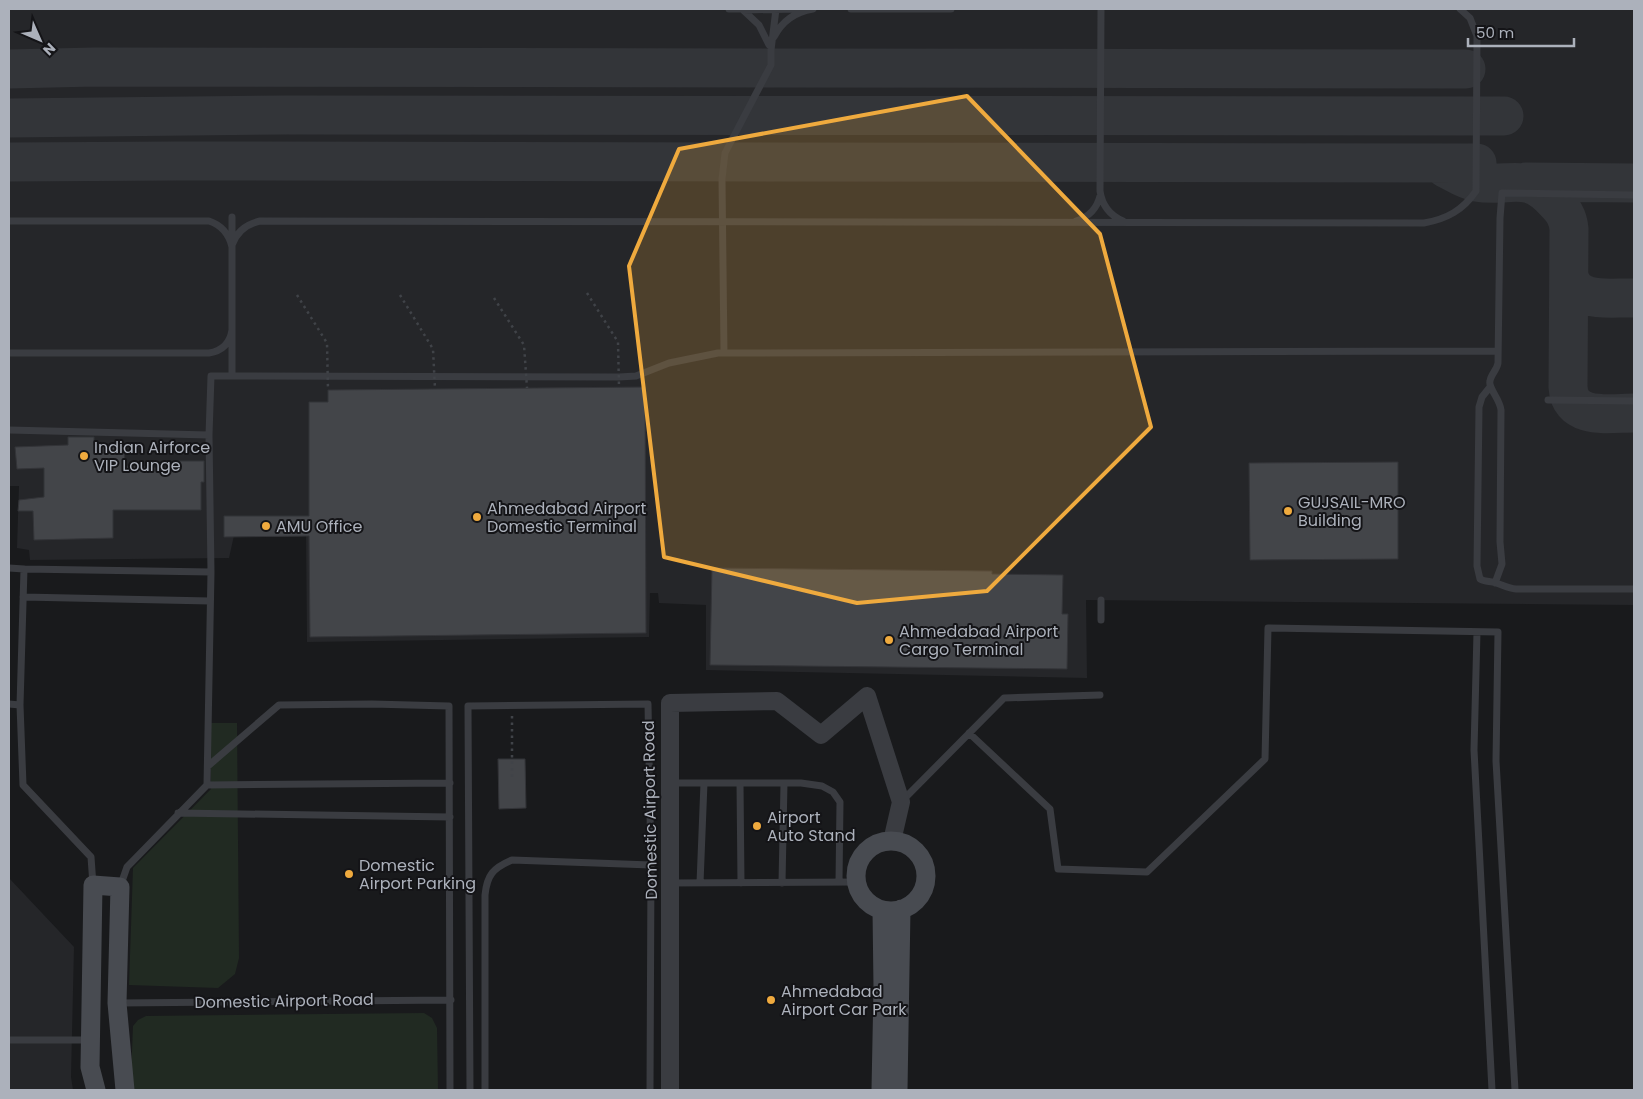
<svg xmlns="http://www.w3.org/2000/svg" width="1643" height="1099" viewBox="0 0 1643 1099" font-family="Poppins,sans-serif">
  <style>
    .built { fill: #252629 }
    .green { fill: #212a22 }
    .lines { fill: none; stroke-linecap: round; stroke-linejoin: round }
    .taxiway { stroke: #333539; stroke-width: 39 }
    .building { fill: #434549; stroke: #333438 }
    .path { stroke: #404348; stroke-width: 2.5; stroke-dasharray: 2.5 4; stroke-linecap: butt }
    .service { stroke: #3a3c41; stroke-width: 7 }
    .tertiary { stroke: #3a3c41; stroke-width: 18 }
    .secondary { stroke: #484b51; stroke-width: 19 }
    .path-bridge { stroke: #404348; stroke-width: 2.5; stroke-dasharray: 2.5 4; stroke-linecap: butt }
    .marked { fill: #efaa3e; fill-opacity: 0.2; stroke: #efaa3e; stroke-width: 4; stroke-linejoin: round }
    .poi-dot { fill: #efaa3e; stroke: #141417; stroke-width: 2 }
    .labels { text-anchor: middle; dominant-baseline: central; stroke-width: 4; stroke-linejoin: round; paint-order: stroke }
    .poi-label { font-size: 16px; fill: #acb1bb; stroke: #141417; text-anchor: start }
    .street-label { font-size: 16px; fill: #acb1bb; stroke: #141417 }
  </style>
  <rect width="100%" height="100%" fill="#191a1c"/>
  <!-- built -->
  <path class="built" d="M 9,9 L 1634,9 L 1634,605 L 1086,600 L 1087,678 L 706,670 L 706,605 L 659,603 L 658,593 L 650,593 L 649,637 L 307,642 L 306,530 L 235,531 L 229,558 L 30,560 L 29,550 L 17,548 L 19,486 L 9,486 Z
    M 9,878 L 74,947 L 71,1077 L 73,1090 L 9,1090 Z"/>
  <!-- green -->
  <path class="green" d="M 211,723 L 237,723 L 239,958 L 235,974 L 218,988 L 129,985 L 133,868 L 211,789 Z
    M 424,1013 L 432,1018 L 437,1028 L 438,1090 L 134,1090 L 131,1076 L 133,1026 L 138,1020 L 146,1016 Z"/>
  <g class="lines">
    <!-- taxiway -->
    <path class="taxiway" d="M 9,69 L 95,67 L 1466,69
      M 9,118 L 286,115 L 1504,116
      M 9,162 L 177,161 L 1477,163
      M 1445,168 C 1455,173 1465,180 1476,182 C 1512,188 1526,170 1555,202 C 1563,210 1568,217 1569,229 L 1568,387 C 1570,421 1610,413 1634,413
      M 1526,182 L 1634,183
      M 1569,276 C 1576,305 1611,297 1634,298"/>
  </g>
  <!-- building -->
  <path class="building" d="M 645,387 L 646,633 L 310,637 L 309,536 L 224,537 L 224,516 L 309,516 L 309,402 L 328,402 L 328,390 Z
    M 68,437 L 94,437 L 94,445 L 124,445 L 125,466 L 176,468 L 176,461 L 204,461 L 204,482 L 201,482 L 201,510 L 113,510 L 113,538 L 34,540 L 33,511 L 18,511 L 19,500 L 44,497 L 44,468 L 17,469 L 15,447 L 68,445 Z
    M 1398,462 L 1398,559 L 1250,560 L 1249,463 Z
    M 712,568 L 992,571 L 992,574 L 1063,575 L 1062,614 L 1068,614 L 1067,669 L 710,665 Z
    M 498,759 L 525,759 L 526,808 L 499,809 Z"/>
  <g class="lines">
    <!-- path -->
    <path class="path" d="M 512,777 L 512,716"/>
    <!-- service -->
    <path class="service" d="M 729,9 L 746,9
      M 851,9 L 951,9
      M 1101,9 L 1100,191 C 1102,205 1109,215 1123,221
      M 774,37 C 782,21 795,12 813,9
      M 769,45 L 759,25 L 743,10 L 797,9
      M 232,217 L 232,376
      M 9,221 L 209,221 C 221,225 229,234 232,247
      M 1076,221 C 1089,217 1097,208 1100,196
      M 232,245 C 237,231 246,224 260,221 L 1424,223 C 1447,219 1463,210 1476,191 L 1477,36 L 1470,18 L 1460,9
      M 9,353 L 209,353 C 222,351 230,343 232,330
      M 724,353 L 722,179 L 725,153 L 771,65 L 771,50 L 776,9
      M 1490,387 L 1482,397 L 1479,407 L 1477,566 L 1480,579 C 1485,582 1490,581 1496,583 C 1503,585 1508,588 1516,589 L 1634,589
      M 1548,400 L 1634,401
      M 9,430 L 209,435
      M 9,568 L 24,569
      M 211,572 L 209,435 L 211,376 L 619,377 L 636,376 L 669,363 L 718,353 L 1498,351
      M 1495,583 L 1502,564 L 1500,542 L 1501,410 C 1500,399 1488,388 1490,381 C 1491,374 1497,370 1498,363 L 1500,218 L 1502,193 L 1634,195
      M 23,597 L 210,601
      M 1101,600 L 1101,620
      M 1477,632 L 1474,750 L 1492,1090
      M 9,704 L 20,705
      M 969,733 L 1050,809 L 1058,869 L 1147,872 L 1265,759 L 1268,628 L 1498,632 L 1496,761 L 1515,1090
      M 208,766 L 279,705 L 372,704 L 449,706 L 450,1090
      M 670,783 L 801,783 L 822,786 L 833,792 L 840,802 L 839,882
      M 740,783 L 741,883
      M 207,785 L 450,783
      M 901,802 L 1004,698 L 1100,695
      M 178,813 L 450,817
      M 669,883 L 857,882
      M 700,883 L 704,783
      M 782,883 L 784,783
      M 93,885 L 91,857 L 23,785 L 20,705 L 24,569 L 211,572 L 207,785 L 127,867 L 120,887
      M 119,1003 L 451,1000
      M 9,1040 L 82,1040
      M 470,1090 L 468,706 L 648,704 L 651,865 L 650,1090
      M 485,1090 L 485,895 C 487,875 493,868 512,860 L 651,865"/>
    <!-- tertiary -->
    <path class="tertiary" d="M 670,1090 L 670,703 L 777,701 L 821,735 L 867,696 L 901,802 L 892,841"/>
    <!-- secondary -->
    <path class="secondary" d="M856 876a35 35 0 1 1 70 0a35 35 0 1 1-70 0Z
      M 96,1090 L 90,1067 L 93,885 L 120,887 L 117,1003 L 125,1090
      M 881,1090 L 883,988 L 882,910
      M 898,1090 L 901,909"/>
    <!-- path-bridge -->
    <path class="path-bridge" d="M 587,293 L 618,342 L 619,387
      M 297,295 L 327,343 L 328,390
      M 400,295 L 433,349 L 435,389
      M 494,298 L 524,345 L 527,388"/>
  </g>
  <!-- marked area -->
  <path class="marked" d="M 967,96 L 1100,234 L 1151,427 L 987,591 L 857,603 L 664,557 L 629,266 L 679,149 Z"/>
  <!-- markers -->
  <g class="poi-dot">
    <circle cx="84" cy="456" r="5"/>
    <circle cx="1288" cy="511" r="5"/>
    <circle cx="477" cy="517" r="5"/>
    <circle cx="266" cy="526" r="5"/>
    <circle cx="889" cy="640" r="5"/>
    <circle cx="757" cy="826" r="5"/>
    <circle cx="349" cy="874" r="5"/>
    <circle cx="771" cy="1000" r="5"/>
  </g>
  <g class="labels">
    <!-- poi labels -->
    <g class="poi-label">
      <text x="94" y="447">Indian Airforce<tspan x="94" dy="18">VIP Lounge</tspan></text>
      <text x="1298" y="502">GUJSAIL-MRO<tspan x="1298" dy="18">Building</tspan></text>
      <text x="487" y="508">Ahmedabad Airport<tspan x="487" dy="18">Domestic Terminal</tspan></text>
      <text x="276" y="526">AMU Office</text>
      <text x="899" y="631">Ahmedabad Airport<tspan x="899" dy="18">Cargo Terminal</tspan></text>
      <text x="767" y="817">Airport<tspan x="767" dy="18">Auto Stand</tspan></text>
      <text x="359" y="865">Domestic<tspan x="359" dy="18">Airport Parking</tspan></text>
      <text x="781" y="991">Ahmedabad<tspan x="781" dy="18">Airport Car Park</tspan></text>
    </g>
    <!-- street labels -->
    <g class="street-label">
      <text transform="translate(650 810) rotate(-91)">Domestic Airport Road</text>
      <text transform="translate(284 1001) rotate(-1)">Domestic Airport Road</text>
    </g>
  </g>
  <!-- border -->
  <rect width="1643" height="1099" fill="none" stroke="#acb1bb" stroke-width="20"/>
  <!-- north arrow -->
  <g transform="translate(40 40) rotate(135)" stroke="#141417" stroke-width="4" paint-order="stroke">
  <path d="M0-4L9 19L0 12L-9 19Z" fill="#acb1bb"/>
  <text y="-8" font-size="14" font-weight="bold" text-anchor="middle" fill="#acb1bb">N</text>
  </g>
  <!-- scale -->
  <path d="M1468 38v8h106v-8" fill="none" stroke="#acb1bb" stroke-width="2.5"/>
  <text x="1476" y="38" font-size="15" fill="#acb1bb" stroke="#141417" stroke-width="4" paint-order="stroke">50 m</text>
</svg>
